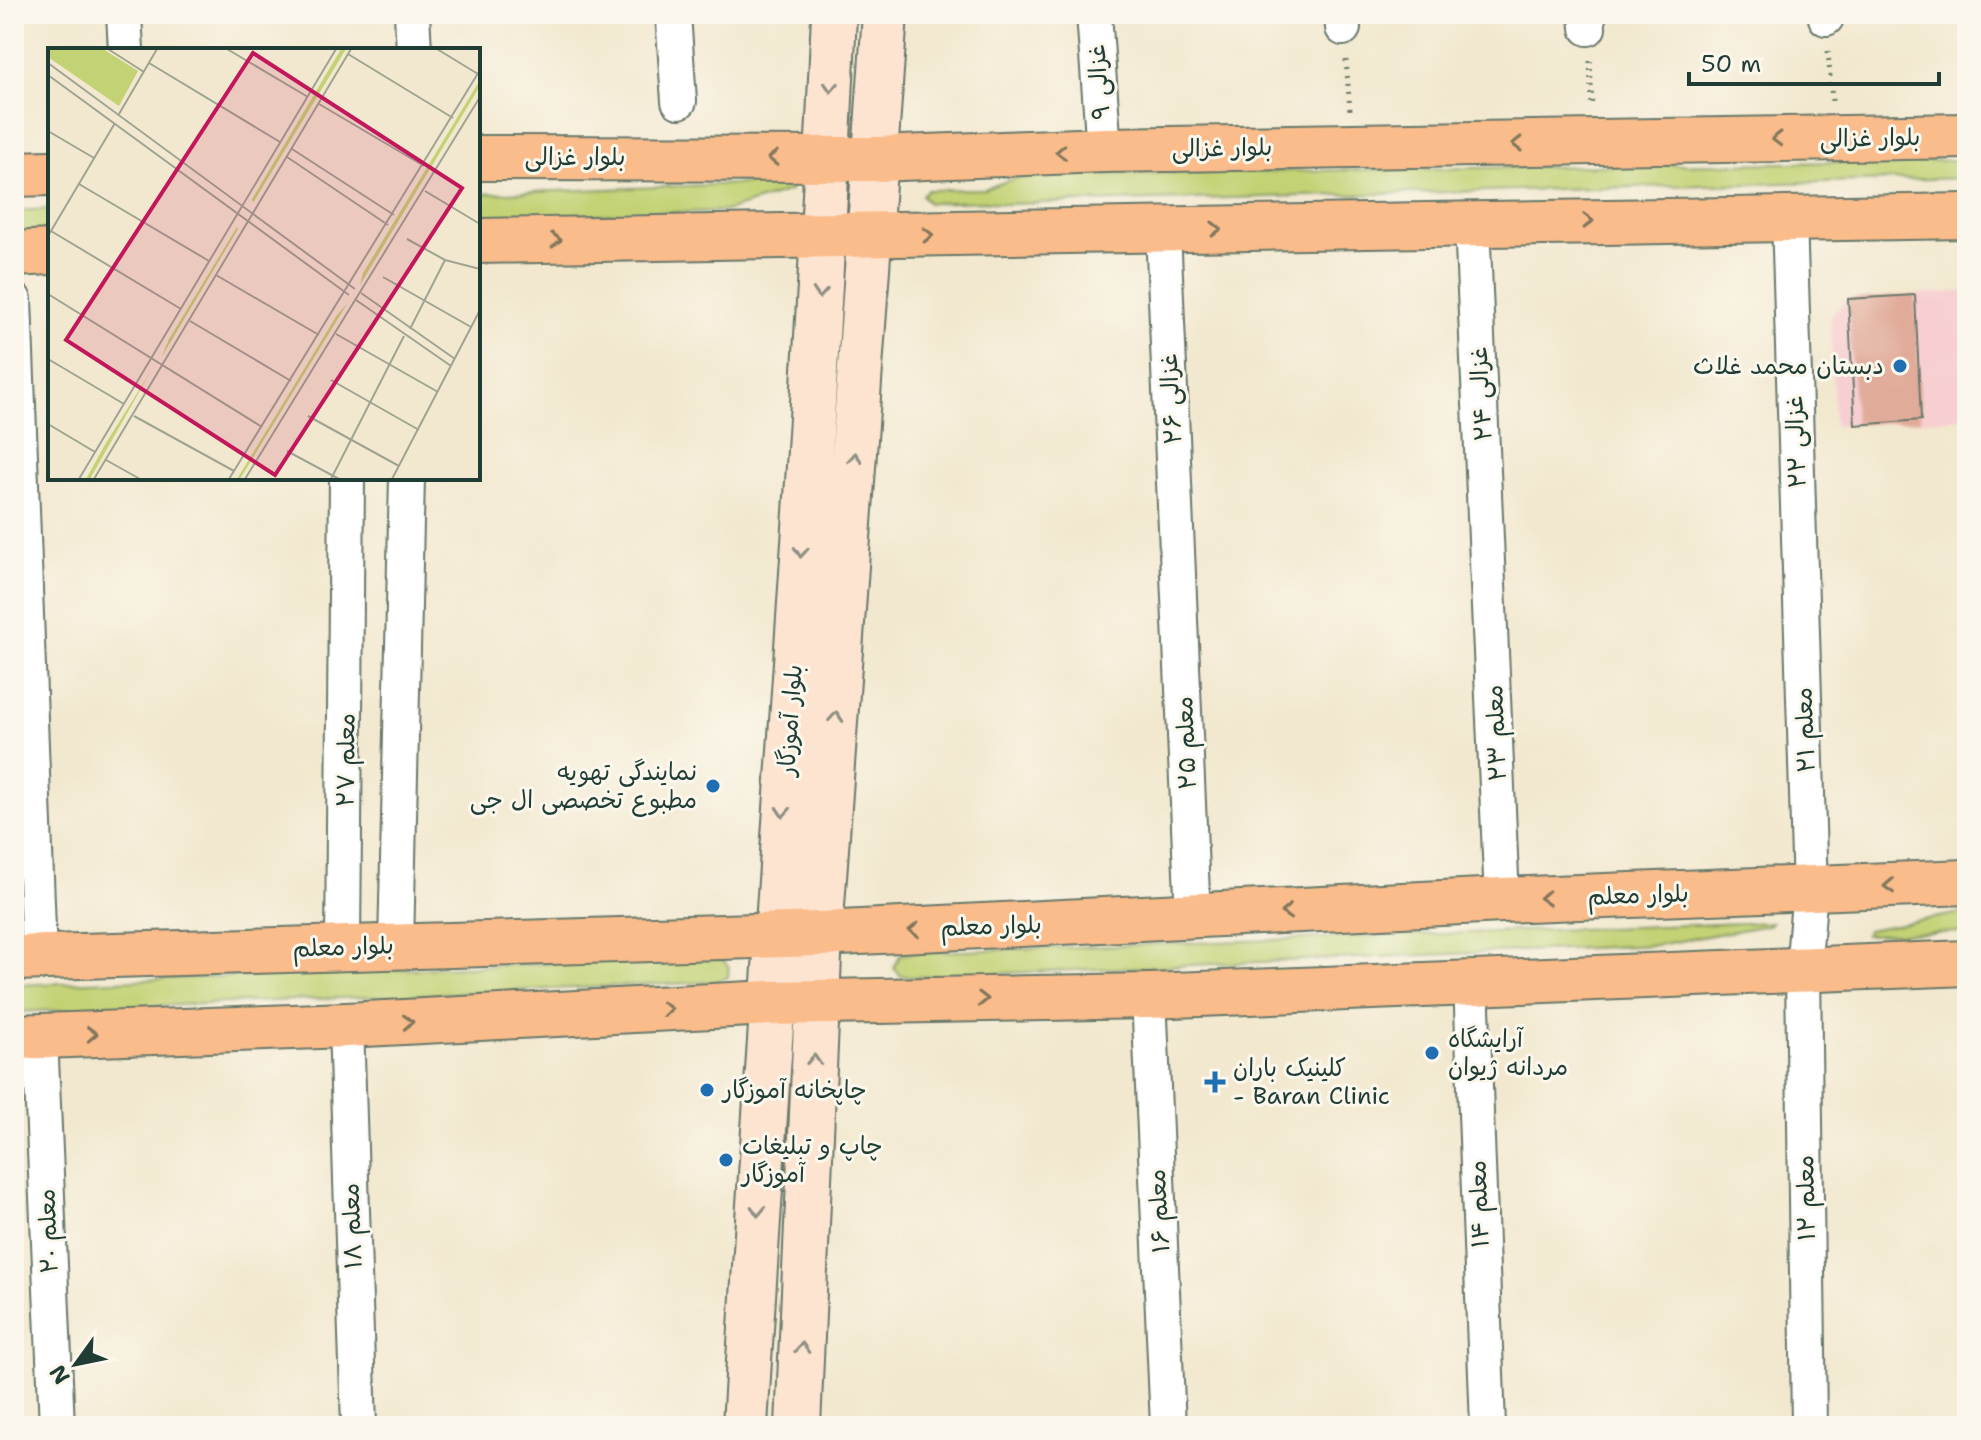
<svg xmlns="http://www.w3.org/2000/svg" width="1981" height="1440" viewBox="0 0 1981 1440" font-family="'Shantell Sans','Playpen Sans Arabic',sans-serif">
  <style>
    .built { fill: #f7cfd1 }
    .green { fill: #c3d274; stroke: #718854; stroke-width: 2 }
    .building { fill: #e1ab9a }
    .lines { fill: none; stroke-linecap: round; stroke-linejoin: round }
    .street-casing { stroke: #69796a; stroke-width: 38 }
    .secondary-casing { stroke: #69796a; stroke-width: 48 }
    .primary-casing { stroke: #69796a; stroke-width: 48 }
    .path { stroke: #69796a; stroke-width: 5; stroke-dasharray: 2 6; stroke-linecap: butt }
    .street { stroke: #fff; stroke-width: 34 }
    .secondary { stroke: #fde4d1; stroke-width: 44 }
    .primary { stroke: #fabc8b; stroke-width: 44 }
    .oneway { stroke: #8e9082 }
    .oneway2 { stroke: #82765b }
    .poi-dot { fill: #1f6fb2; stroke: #fbf7ec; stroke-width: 3 }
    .labels { text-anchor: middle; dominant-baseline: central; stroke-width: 6; stroke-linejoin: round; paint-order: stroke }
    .street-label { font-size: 24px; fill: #1f3d34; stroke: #fbf7ec }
    .poi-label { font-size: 24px; fill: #1f3d34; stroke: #fbf7ec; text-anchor: start }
    .inset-road { fill: none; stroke: #9ea491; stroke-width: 2 }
    .view { fill: #c2185b; fill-opacity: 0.15; stroke: #c2185b; stroke-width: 4 }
    .inset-edge { fill: none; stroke: #1f3d34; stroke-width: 4 }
  </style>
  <rect width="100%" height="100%" fill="#fbf7ec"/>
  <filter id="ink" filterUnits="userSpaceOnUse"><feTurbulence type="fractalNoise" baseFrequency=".0125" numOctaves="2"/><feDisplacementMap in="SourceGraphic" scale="16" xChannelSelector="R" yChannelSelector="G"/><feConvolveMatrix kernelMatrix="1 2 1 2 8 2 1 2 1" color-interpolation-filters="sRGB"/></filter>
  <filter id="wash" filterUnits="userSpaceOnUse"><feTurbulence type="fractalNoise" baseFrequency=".006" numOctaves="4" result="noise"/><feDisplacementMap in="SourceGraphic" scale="32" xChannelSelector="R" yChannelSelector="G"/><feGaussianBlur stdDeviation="1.8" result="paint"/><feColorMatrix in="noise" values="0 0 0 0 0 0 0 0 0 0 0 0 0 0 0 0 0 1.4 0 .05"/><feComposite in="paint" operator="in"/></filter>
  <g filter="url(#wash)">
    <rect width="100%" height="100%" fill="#f2e8cf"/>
    <!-- built -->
    <path class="built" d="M 1967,291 L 1967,418 L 1834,426 L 1831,315 L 1848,299 Z"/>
    <!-- green -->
    <path class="green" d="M 1967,160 L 1967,178 L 1005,204 L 985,201 L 928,203 L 922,195 L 927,190 L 984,189 L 1016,178 L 1041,175 Z
      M 785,182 L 790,191 L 725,211 L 478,218 L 478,194 Z
      M 50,209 L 50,232 L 14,233 L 14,211 Z
      M 1967,912 L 1967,932 L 1865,935 L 1868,930 Z
      M 1771,922 L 1768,925 L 1657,945 L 911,977 L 900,975 L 894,968 L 900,955 L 909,953 Z
      M 712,957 L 724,961 L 729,968 L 728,977 L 714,982 L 14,1012 L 14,985 Z"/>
    <g id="blocks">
      <!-- building -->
      <path class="building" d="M 1915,295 L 1921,420 L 1855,425 L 1848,299 Z"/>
    </g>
  </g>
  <g filter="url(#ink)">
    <use href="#blocks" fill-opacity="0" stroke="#69796a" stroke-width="2"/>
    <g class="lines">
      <!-- street casing -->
      <g class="street-casing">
        <path id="street" d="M 124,14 L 126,50
          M 412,14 L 414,50
          M 673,14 L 679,101
          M 1094,14 L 1104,150
          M 1342,14 L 1343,28
          M 1587,14 L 1588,28
          M 1825,14 L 1826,18
          M 1789,217 L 1810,890 L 1803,970 L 1809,1426
          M 1472,223 L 1502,900
          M 1163,230 L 1193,918
          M 14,300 L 39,956
          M 396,945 L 407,478
          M 343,946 L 347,478
          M 1471,982 L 1488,1426
          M 1149,996 L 1168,1426
          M 346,1025 L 359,1426
          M 40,1036 L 57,1426"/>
      </g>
      <!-- secondary casing -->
      <g class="secondary-casing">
        <path id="secondary" d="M 745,1426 C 773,955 813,485 834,14
          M 798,1426 L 820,934 L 885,14"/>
      </g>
      <!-- primary casing -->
      <g class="primary-casing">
        <path id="primary" d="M 478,158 L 876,159 L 1104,150 L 1967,136
          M 14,174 L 50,173
          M 478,241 L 1967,216
          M 14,254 L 50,252
          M 14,958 L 820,934 L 1502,900 L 1967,882
          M 14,1037 L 346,1025 L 770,1003 L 1149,996 L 1967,963"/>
      </g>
      <!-- path -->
      <path class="path" d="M 1828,51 L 1832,101
        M 1346,60 L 1350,110
        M 1590,61 L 1592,107"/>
      <!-- street -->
      <use href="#street" class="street"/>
      <!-- secondary -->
      <use href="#secondary" class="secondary"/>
      <!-- primary -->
      <use href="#primary" class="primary"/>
    </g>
    <!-- one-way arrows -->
    <defs><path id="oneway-chevron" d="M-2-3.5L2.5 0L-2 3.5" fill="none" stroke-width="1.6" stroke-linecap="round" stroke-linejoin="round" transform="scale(2)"/></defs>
    <g class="oneway">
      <use href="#oneway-chevron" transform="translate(831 87) rotate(93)"/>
      <use href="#oneway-chevron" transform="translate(820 293) rotate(94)"/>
      <use href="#oneway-chevron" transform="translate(855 458) rotate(-86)"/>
      <use href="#oneway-chevron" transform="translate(801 552) rotate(94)"/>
      <use href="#oneway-chevron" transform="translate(836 717) rotate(-86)"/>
      <use href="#oneway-chevron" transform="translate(783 812) rotate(94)"/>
      <use href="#oneway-chevron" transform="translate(814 1060) rotate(-87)"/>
      <use href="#oneway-chevron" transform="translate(758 1211) rotate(93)"/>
      <use href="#oneway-chevron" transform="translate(802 1348) rotate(-87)"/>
    </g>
    <g class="oneway2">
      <use href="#oneway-chevron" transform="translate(1777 139) rotate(179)"/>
      <use href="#oneway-chevron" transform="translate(1517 144) rotate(179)"/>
      <use href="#oneway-chevron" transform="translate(1061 152) rotate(178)"/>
      <use href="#oneway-chevron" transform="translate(773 158) rotate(-179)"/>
      <use href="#oneway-chevron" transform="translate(1588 221) rotate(-1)"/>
      <use href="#oneway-chevron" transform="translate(1216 229) rotate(-1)"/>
      <use href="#oneway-chevron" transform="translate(928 235) rotate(-1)"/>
      <use href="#oneway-chevron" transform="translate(556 240) rotate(-1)"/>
      <use href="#oneway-chevron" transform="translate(1889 886) rotate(177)"/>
      <use href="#oneway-chevron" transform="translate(1545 898) rotate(178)"/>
      <use href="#oneway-chevron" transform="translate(1286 912) rotate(177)"/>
      <use href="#oneway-chevron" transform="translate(914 930) rotate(178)"/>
      <use href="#oneway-chevron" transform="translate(983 999) rotate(-1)"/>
      <use href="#oneway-chevron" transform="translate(667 1009) rotate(-3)"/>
      <use href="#oneway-chevron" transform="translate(408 1022) rotate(-3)"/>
      <use href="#oneway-chevron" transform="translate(92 1034) rotate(-2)"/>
    </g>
  </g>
  <!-- markers -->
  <g class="poi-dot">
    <circle cx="1900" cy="366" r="8"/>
    <circle cx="713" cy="786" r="8"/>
    <circle cx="1432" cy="1053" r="8"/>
    <path d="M1211 1070h8v8h8v8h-8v8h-8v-8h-8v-8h8z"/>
    <circle cx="707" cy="1090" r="8"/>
    <circle cx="726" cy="1160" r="8"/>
  </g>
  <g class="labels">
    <!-- street labels -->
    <g class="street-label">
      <text transform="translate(1099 82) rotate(-94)">غزالی ۹</text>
      <text transform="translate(1870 138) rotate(-1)">بلوار غزالی</text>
      <text transform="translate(1222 148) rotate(-1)">بلوار غزالی</text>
      <text x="575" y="157">بلوار غزالی</text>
      <text transform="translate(1481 394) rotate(-93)">غزالی ۲۴</text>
      <text transform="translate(1171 399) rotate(-93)">غزالی ۲۶</text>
      <text transform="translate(1796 442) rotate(-92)">غزالی ۲۲</text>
      <text transform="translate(790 720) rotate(-86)">بلوار آموزگار</text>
      <text transform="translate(1805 730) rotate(-92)">معلم ۲۱</text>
      <text transform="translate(1496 733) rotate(-92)">معلم ۲۳</text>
      <text transform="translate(1186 743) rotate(-92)">معلم ۲۵</text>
      <text transform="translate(346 760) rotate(-89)">معلم ۲۷</text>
      <text transform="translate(1638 895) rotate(-2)">بلوار معلم</text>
      <text transform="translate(991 926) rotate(-2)">بلوار معلم</text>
      <text transform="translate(343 947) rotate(-2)">بلوار معلم</text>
      <text transform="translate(1806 1198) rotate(-91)">معلم ۱۲</text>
      <text transform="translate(1479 1204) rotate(-92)">معلم ۱۴</text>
      <text transform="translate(1159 1211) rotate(-93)">معلم ۱۶</text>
      <text transform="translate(352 1226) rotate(-92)">معلم ۱۸</text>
      <text transform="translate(48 1231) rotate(-92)">معلم ۲۰</text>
    </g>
    <!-- poi labels -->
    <g class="poi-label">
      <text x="1884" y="366" text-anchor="end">دبستان محمد غلاث</text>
      <text x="697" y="772" text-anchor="end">نمایندگی تهویه<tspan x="697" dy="28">مطبوع تخصصی ال جی</tspan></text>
      <text x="1448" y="1039">آرایشگاه<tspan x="1448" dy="28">مردانه ژیوان</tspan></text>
      <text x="1233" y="1068">کلینیک باران<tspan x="1233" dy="28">- Baran Clinic</tspan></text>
      <text x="723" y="1090">چاپخانه آموزگار</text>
      <text x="742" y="1146">چاپ و تبلیغات<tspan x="742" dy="28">آموزگار</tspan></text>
    </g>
  </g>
  <!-- overview -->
  <g transform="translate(48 48)">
    <rect width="432" height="432" fill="#f2e8cf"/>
    <path d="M 0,1 L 55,1 L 90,23 L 71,58 L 0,9 ZM 293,1 L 298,1 L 205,155 L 204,151 ZM 432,32 L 432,38 L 312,237 L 315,225 ZM 189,179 L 190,181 L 113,310 L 121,291 ZM 299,256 L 192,431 L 189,431 L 289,267 ZM 103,323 L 42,431 L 38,431 L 58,395 Z" fill="#c3d274"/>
    <path class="inset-road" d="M 60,1 L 96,24M 179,1 L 260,49M 389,1 L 430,26M 300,6 L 405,70M 0,15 L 307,241M 101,15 L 232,94M 0,27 L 301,247M 271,56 L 376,118M 71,66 L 109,1M 0,83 L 46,110M 244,101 L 346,167M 239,109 L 340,177M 31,136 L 161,213M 377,143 L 432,176M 3,183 L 133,261M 0,188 L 67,75M 359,191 L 397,212 L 432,221M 168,227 L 271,287M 335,229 L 423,279M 313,245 L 407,311M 0,246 L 214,379M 308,252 L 403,318M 142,273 L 243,333M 362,281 L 397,212M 288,286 L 390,344M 0,311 L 76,356M 283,332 L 371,382M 86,368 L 186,423M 260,368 L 351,418M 0,376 L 47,404M 239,403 L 291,431M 58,412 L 92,431M 31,431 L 288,1M 46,431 L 303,1M 181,431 L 432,22M 197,431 L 432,49M 283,431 L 356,288M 344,431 L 432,262"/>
    <path class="view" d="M 205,5 L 414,140 L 227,427 L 18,292 Z"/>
    <rect width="432" height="432" class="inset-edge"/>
  </g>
  <!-- margin -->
  <rect width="1981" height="1440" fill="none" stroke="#fbf7ec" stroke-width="48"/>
  <!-- north arrow -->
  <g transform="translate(76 1364) rotate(237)" stroke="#fbf7ec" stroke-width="6" paint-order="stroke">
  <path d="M0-6L14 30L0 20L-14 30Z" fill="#1f3d34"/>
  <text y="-12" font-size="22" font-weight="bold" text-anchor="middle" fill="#1f3d34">N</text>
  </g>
  <!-- scale -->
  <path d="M1689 72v12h250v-12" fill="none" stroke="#1f3d34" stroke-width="4"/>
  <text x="1701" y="72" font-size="24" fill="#1f3d34" stroke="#fbf7ec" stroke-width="6" paint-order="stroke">50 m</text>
</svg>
